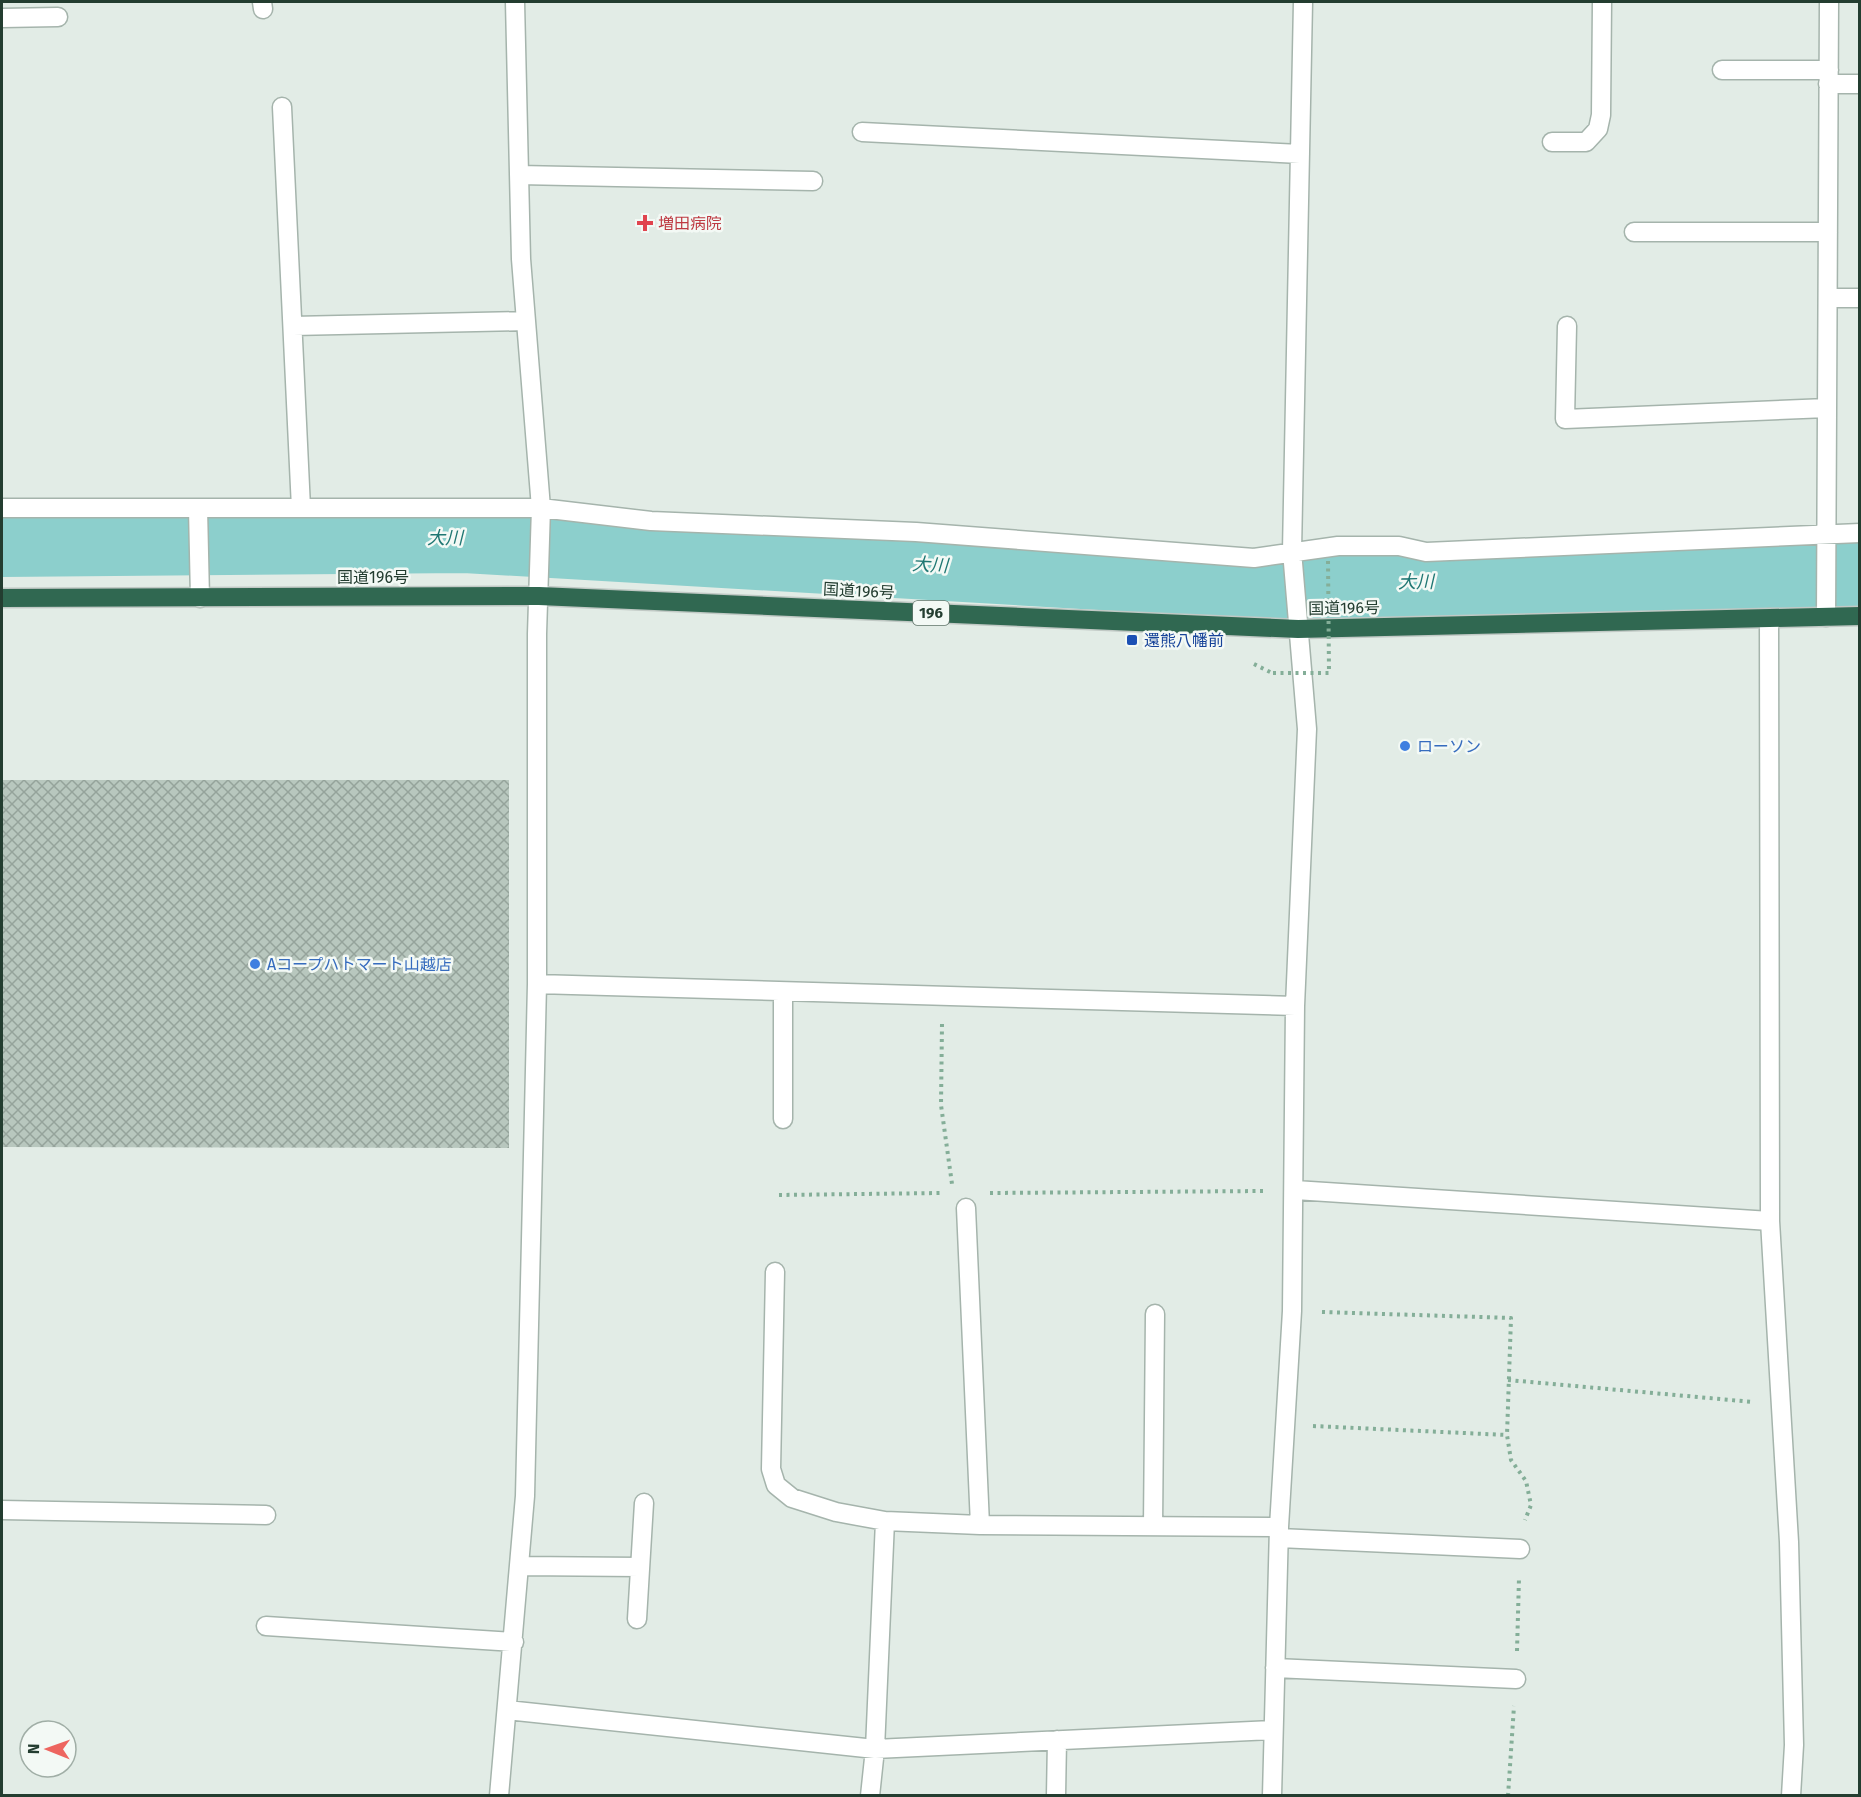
<svg xmlns="http://www.w3.org/2000/svg" width="1861" height="1797" viewBox="0 0 1861 1797" font-family="'Fira Sans','Noto Sans JP',sans-serif">
  <style>
    .lines { fill: none; stroke-linecap: round; stroke-linejoin: round }
    .river { stroke: #8ccfcc; stroke-width: 70 }
    .building { fill: url(#building-cross-hatch) }
    .street-casing { stroke: #a5b4ac; stroke-width: 21 }
    .highway-casing { stroke: #c1c9c5; stroke-width: 21 }
    .path { stroke: #84ae98; stroke-width: 4; stroke-dasharray: 3 4.5; stroke-linecap: butt }
    .street { stroke: #fff; stroke-width: 18 }
    .highway { stroke: #306851; stroke-width: 18 }
    .path-bridge { stroke: #84ae98; stroke-width: 4; stroke-dasharray: 3 4.5; stroke-linecap: butt }
    .health-dot { fill: #e0444e; stroke: #f3f9f5; stroke-width: 2 }
    .transit-dot { fill: #1a4fb4; stroke: #f3f9f5; stroke-width: 2 }
    .shop-dot { fill: #3f7fe0; stroke: #f3f9f5; stroke-width: 2 }
    .labels { text-anchor: middle; dominant-baseline: central; stroke-width: 5; stroke-linejoin: round; paint-order: stroke }
    .shield { fill: #f3f9f5; stroke: #61756b; stroke-width: 1.5 }
    .shield-label { font-size: 15px; font-weight: bold; fill: #233d30 }
    .health-label { font-size: 16px; fill: #be3a42; stroke: #f3f9f5; text-anchor: start }
    .street-label { font-size: 16px; fill: #233d30; stroke: #f3f9f5 }
    .transit-label { font-size: 16px; fill: #164399; stroke: #f3f9f5; text-anchor: start }
    .shop-label { font-size: 16px; fill: #366cbe; stroke: #f3f9f5; text-anchor: start }
    .water-label { font-size: 18px; font-style: italic; fill: #1f7773; stroke: #f3f9f5 }
  </style>
  <defs>
    <pattern id="building-cross-hatch" width="8" height="8" patternUnits="userSpaceOnUse" patternTransform="scale(1.5)"><rect width="8" height="8" fill="#b8c7be"/><path d="M0 0l8 8M0 8l8-8" fill="none" stroke="#95a39b"/></pattern>
  </defs>
  <rect width="100%" height="100%" fill="#e2ece6"/>
  <g class="lines">
    <!-- river -->
    <path class="river" d="M 2,542 L 465,538 L 1255,584 L 1860,577"/>
  </g>
  <!-- building -->
  <path class="building" d="M 2,780 L 509,780 L 509,1148 L 2,1147 Z"/>
  <g class="lines">
    <!-- street casing -->
    <g class="street-casing">
      <path id="street" d="M 262,2 L 263,9
        M 2,18 L 58,17
        M 1722,70 L 1829,70
        M 1828,84 L 1860,84
        M 282,107 L 301,508
        M 862,132 L 1300,154
        M 1552,142 L 1586,142 L 1598,129 L 1601,115 L 1602,2
        M 519,175 L 813,181
        M 1634,232 L 1828,232
        M 1828,298 L 1860,298
        M 293,326 L 526,321
        M 1567,326 L 1565,419 L 1827,408
        M 2,508 L 541,508 L 651,521 L 916,532 L 1254,558 L 1338,546 L 1399,546 L 1426,552 L 1860,533
        M 198,508 L 200,598
        M 1826,617 L 1829,2
        M 1769,618 L 1770,1221 L 1789,1542 L 1794,1745 L 1791,1796
        M 537,984 L 1295,1006
        M 783,992 L 783,1119
        M 1295,1190 L 1770,1221
        M 966,1208 L 980,1525
        M 775,1272 L 771,1469 L 776,1485 L 792,1498 L 836,1512 L 885,1521 L 980,1525 L 1279,1527
        M 2,1510 L 266,1515
        M 1153,1526 L 1155,1314
        M 1279,1538 L 1520,1549
        M 520,1566 L 640,1567
        M 637,1619 L 644,1503
        M 266,1626 L 514,1642
        M 1275,1668 L 1516,1679
        M 507,1710 L 875,1749 L 1273,1730
        M 499,1796 L 525,1496 L 537,984 L 537,634 L 541,508 L 521,259 L 515,2
        M 870,1796 L 875,1749 L 885,1521
        M 1056,1796 L 1057,1740
        M 1272,1796 L 1279,1527 L 1292,1311 L 1295,1006 L 1307,729 L 1292,551 L 1303,2"/>
    </g>
    <!-- highway casing -->
    <g class="highway-casing">
      <path id="highway" d="M 2,598 L 539,596 L 1298,629 L 1860,616"/>
    </g>
    <!-- path -->
    <path class="path" d="M 1254,664 L 1272,673
      M 942,1024 L 941,1105 L 952,1184
      M 990,1193 L 1265,1191
      M 779,1195 L 941,1193
      M 1322,1312 L 1511,1318 L 1507,1435 L 1511,1460 L 1526,1481 L 1531,1505 L 1525,1520
      M 1508,1380 L 1753,1402
      M 1313,1426 L 1507,1435
      M 1517,1651 L 1519,1578
      M 1508,1796 L 1514,1706"/>
    <!-- street -->
    <use href="#street" class="street"/>
    <!-- highway -->
    <use href="#highway" class="highway"/>
    <!-- path-bridge -->
    <path class="path-bridge" d="M 1273,673 L 1329,673 L 1328,559"/>
  </g>
  <!-- markers -->
  <path class="health-dot" d="M642 214h6v6h6v6h-6v6h-6v-6h-6v-6h6z"/>
  <rect class="transit-dot" x="1126" y="634" width="12" height="12" rx="3"/>
  <g class="shop-dot">
    <circle cx="1405" cy="746" r="6"/>
    <circle cx="255" cy="964" r="6"/>
  </g>
  <g class="labels">
    <!-- shield labels -->
    <rect class="shield" x="913" y="601" width="36" height="24" rx="4.5"/>
    <g class="shield-label">
      <text x="931" y="613">196</text>
    </g>
    <!-- health labels -->
    <g class="health-label">
      <text x="658" y="223">増田病院</text>
    </g>
    <!-- street labels -->
    <g class="street-label">
      <text x="373" y="577">国道196号</text>
      <text transform="translate(859 591) rotate(3)">国道196号</text>
      <text transform="translate(1344 608) rotate(-1)">国道196号</text>
    </g>
    <!-- transit labels -->
    <g class="transit-label">
      <text x="1144" y="640">還熊八幡前</text>
    </g>
    <!-- shop labels -->
    <g class="shop-label">
      <text x="1417" y="746">ローソン</text>
      <text x="267" y="964">Aコープハトマート山越店</text>
    </g>
    <!-- water labels -->
    <g class="water-label">
      <text x="445" y="538">大川</text>
      <text transform="translate(930 565) rotate(3)">大川</text>
      <text transform="translate(1416 582) rotate(-1)">大川</text>
    </g>
  </g>
  <!-- border -->
  <rect width="1861" height="1797" fill="none" stroke="#233d30" stroke-width="6"/>
  <!-- north arrow -->
  <g transform="translate(48 1749) rotate(271)"><circle r="28" fill="#f3f9f5" stroke="#a0aea6" stroke-width="1.5"/>
  <path d="M0-4.5L10 22L0 15L-10 22Z" fill="#ed655f"/>
  <text y="-9" font-size="16" font-weight="bold" text-anchor="middle" fill="#233d30">N</text>
  </g>
</svg>
